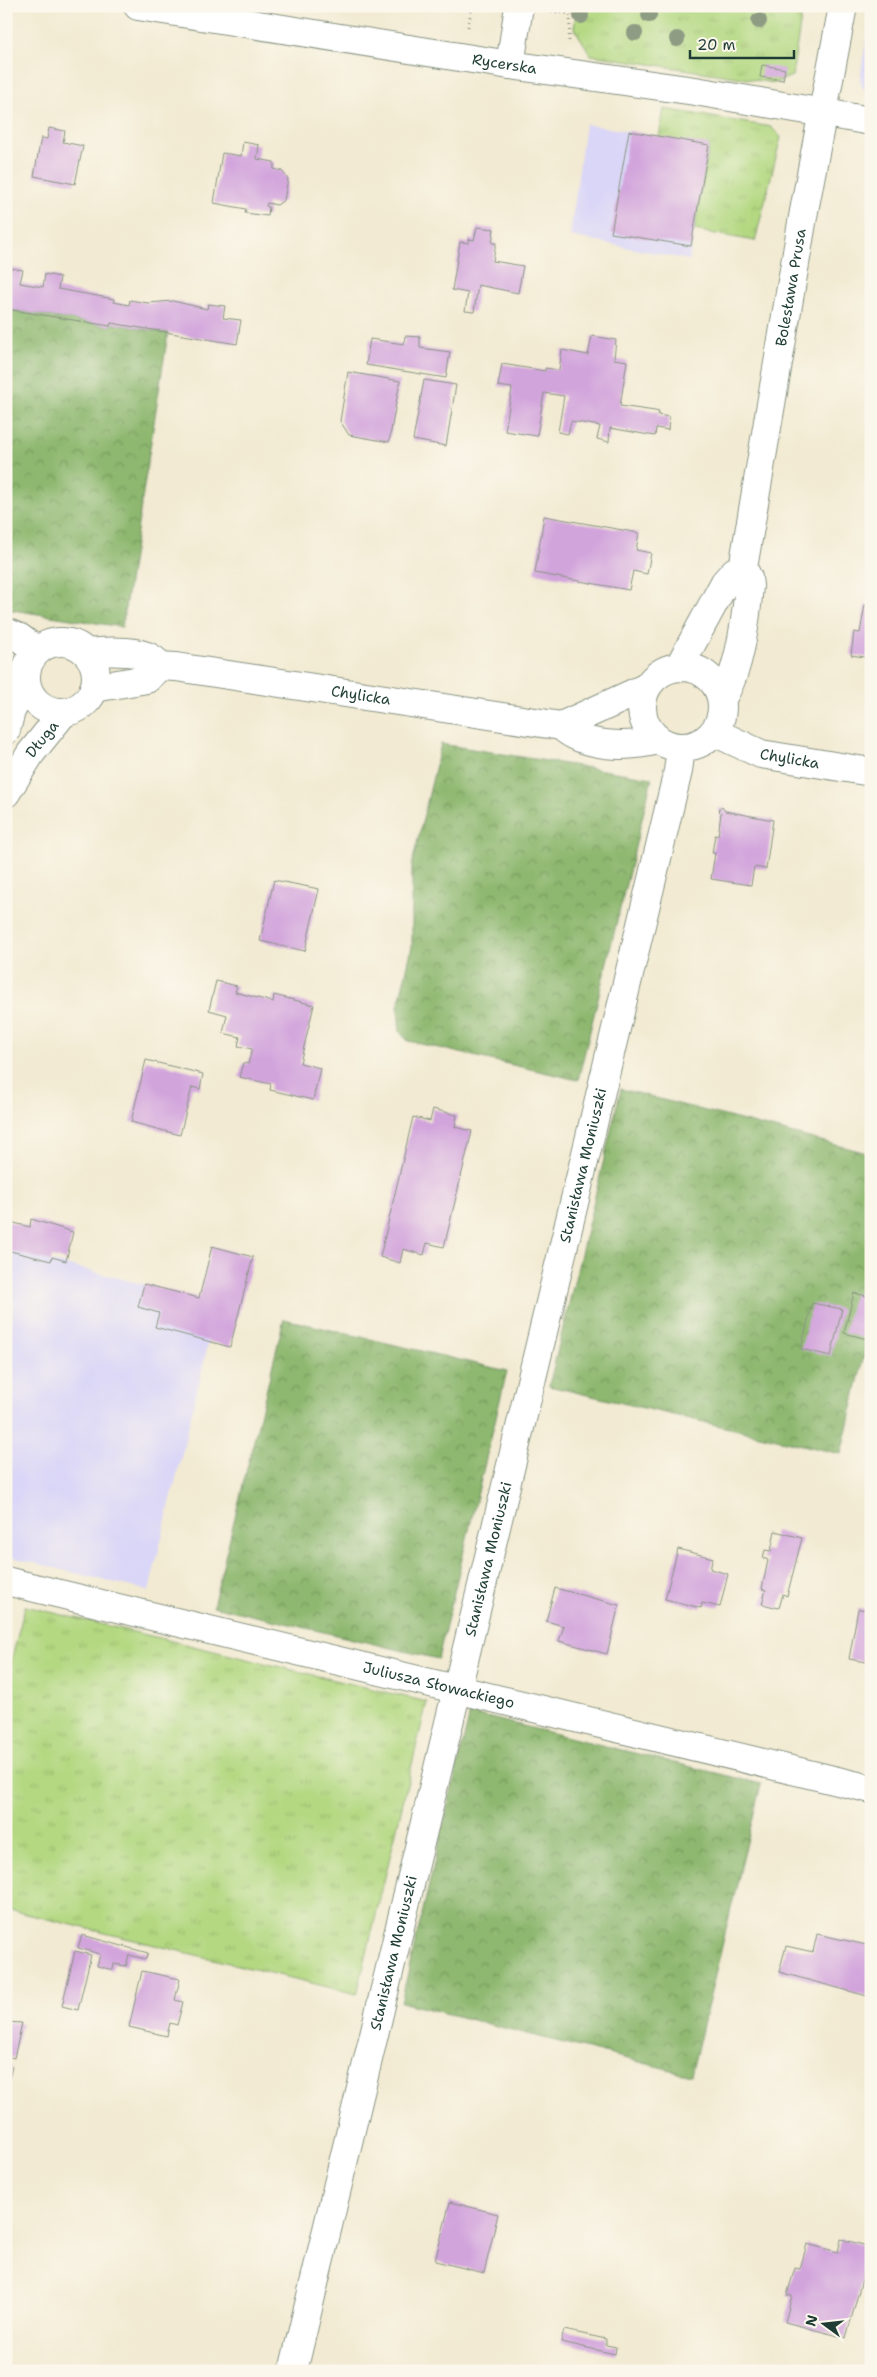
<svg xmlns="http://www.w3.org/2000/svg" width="877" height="2377" viewBox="0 0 877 2377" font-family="'Shantell Sans',sans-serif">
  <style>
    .built { fill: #dad6f7 }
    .grass { fill: url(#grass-tufts); stroke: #698a5a }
    .forest { fill: url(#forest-crowns); stroke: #567a52 }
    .building { fill: #d2a4dc }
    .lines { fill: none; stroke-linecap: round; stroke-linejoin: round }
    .minor-casing { stroke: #889483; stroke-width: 30 }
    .path { stroke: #889483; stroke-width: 3; stroke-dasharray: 1 4; stroke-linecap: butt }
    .minor { stroke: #fff; stroke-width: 28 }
    .tree { fill: #8e9c83 }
    .labels { text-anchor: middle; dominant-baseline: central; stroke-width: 4.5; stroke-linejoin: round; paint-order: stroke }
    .street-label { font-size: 15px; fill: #1f3d34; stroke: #fbf7ec }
  </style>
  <defs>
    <pattern id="grass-tufts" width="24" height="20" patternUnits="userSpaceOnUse" patternTransform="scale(1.25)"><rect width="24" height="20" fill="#b3d881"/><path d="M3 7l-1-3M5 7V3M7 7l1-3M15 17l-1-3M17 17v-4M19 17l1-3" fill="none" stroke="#9aba70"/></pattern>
    <pattern id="forest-crowns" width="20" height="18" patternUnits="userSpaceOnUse" patternTransform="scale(1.25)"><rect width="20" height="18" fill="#8eb86f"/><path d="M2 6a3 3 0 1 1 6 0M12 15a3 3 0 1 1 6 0" fill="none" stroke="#73975c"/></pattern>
  </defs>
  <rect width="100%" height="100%" fill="#fbf7ec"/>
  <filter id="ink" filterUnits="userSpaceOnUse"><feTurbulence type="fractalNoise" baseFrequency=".02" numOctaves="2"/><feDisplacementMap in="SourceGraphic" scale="10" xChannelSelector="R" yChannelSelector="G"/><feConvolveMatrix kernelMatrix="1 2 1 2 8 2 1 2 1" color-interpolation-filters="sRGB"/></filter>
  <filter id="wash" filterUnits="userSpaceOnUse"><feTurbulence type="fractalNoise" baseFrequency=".0096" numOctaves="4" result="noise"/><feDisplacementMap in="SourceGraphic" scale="20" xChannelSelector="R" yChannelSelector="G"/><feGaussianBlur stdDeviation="1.12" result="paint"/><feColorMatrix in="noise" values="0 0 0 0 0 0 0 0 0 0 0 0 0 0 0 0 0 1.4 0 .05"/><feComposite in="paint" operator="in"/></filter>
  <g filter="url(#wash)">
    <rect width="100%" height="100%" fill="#f2ead2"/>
    <!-- built -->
    <path class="built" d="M 871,12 L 871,97 L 862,87 L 860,78 Z
      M 585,124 L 709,145 L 689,260 L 570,236 Z
      M 6,1250 L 218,1303 L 149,1591 L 6,1556 Z"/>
    <!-- grass -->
    <path class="grass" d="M 577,6 L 803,6 L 792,76 L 775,83 L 591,55 L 574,28 Z
      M 664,109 L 771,127 L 781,137 L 755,241 L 694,230 L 709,146 L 659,137 Z
      M 25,1606 L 427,1702 L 357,1994 L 6,1909 L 6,1682 Z"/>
    <!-- forest -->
    <path class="forest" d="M 6,309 L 110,326 L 111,323 L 168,333 L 122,627 L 6,609 Z
      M 441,744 L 652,778 L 578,1080 L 408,1041 L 400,1032 L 398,1007 L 412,947 L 412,864 Z
      M 621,1089 L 871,1154 L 871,1325 L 841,1454 L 549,1386 Z
      M 284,1319 L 507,1371 L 438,1659 L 213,1606 Z
      M 470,1713 L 761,1784 L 691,2075 L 401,2002 Z"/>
    <g id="blocks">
      <!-- building -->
      <path class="building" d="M 762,65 L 785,69 L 783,80 L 760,77 Z
        M 49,128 L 65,131 L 63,142 L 83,146 L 75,184 L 34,176 L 41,138 L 47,139 Z
        M 629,131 L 709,145 L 691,246 L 611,233 Z
        M 243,142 L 259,145 L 257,159 L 274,162 L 274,169 L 282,171 L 288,179 L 284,200 L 277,205 L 267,203 L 266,206 L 269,207 L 268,216 L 245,213 L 246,209 L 214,203 L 222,153 L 241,156 Z
        M 477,227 L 494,229 L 492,243 L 496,243 L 493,261 L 523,266 L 518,293 L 478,285 L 474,312 L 465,311 L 468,293 L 452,290 L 460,242 L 469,243 L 469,239 L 474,240 Z
        M 6,267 L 23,270 L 20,283 L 43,287 L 45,274 L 60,277 L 58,289 L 114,299 L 114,302 L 129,305 L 130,300 L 148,303 L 173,301 L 207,309 L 208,304 L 225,306 L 223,318 L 241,320 L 237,344 L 111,323 L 110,326 L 6,309 Z
        M 405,336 L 420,337 L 420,348 L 450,352 L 446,378 L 366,365 L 370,339 L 404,344 Z
        M 592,336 L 616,340 L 614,359 L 627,361 L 620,406 L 655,411 L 659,412 L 658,415 L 669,417 L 668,430 L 656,428 L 655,436 L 610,428 L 609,442 L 597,439 L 600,426 L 571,421 L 568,434 L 558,432 L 564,396 L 544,393 L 537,436 L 505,431 L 512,388 L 498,386 L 502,364 L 545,371 L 545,368 L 559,370 L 562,350 L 588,355 Z
        M 348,372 L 400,381 L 389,442 L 349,435 L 340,421 Z
        M 424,380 L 456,385 L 446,446 L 413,440 Z
        M 544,516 L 639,533 L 636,550 L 651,553 L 647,574 L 633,571 L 629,590 L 535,573 Z
        M 865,605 L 871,606 L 871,658 L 851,655 L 854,632 L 860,633 Z
        M 722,807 L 725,811 L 773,820 L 766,869 L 754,867 L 751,885 L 711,879 L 715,853 L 712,853 L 715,835 L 718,836 L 721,813 L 718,810 Z
        M 274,880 L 319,889 L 305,951 L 260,941 Z
        M 216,981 L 237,986 L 235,992 L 273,1002 L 274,995 L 314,1005 L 300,1063 L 320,1068 L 313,1100 L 270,1090 L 271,1084 L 239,1077 L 243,1063 L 248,1064 L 252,1049 L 238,1046 L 240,1037 L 223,1033 L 227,1015 L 209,1010 Z
        M 146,1060 L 203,1074 L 200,1089 L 192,1087 L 180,1135 L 131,1122 Z
        M 433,1109 L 457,1115 L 455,1127 L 472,1131 L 444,1247 L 427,1243 L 424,1255 L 403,1249 L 400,1263 L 380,1257 L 413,1117 L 430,1121 Z
        M 31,1219 L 73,1232 L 66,1261 L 52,1257 L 51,1261 L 6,1250 L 6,1221 L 30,1227 Z
        M 212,1246 L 253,1257 L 230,1347 L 155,1327 L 159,1313 L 138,1307 L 144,1284 L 199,1298 Z
        M 854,1293 L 871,1297 L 871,1325 L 867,1339 L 844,1333 Z
        M 812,1303 L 842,1309 L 831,1356 L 801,1349 Z
        M 775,1531 L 802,1538 L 787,1596 L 783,1594 L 779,1608 L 762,1604 L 766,1590 L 762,1589 L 768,1560 L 763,1558 L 765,1550 L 771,1551 Z
        M 678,1549 L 713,1558 L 710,1569 L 728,1574 L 720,1607 L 702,1603 L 701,1608 L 665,1599 Z
        M 555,1588 L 619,1605 L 607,1654 L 559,1641 L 564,1626 L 546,1621 Z
        M 858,1609 L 871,1610 L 871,1663 L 849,1659 Z
        M 817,1934 L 871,1946 L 871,1997 L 779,1972 L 786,1946 L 813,1952 Z
        M 82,1935 L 148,1953 L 146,1959 L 129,1955 L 126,1966 L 114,1964 L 113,1970 L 97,1966 L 100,1954 L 78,1948 Z
        M 75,1951 L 91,1955 L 78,2010 L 62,2006 Z
        M 142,1971 L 180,1979 L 175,2000 L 183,2002 L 177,2025 L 170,2023 L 167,2036 L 129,2027 Z
        M 6,2022 L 22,2023 L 14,2058 L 6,2056 Z
        M 6,2066 L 12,2067 L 7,2087 L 6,2087 Z
        M 450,2202 L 498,2214 L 484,2273 L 435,2261 Z
        M 841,2239 L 871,2247 L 846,2338 L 785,2322 L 792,2296 L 787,2295 L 795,2268 L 800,2269 L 807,2244 L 838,2252 Z
        M 564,2330 L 606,2339 L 606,2345 L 616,2347 L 615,2354 L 561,2342 Z"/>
    </g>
  </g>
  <g filter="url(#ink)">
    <use href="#blocks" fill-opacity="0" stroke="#889483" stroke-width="1"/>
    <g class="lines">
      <!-- minor casing -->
      <g class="minor-casing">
        <g id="minor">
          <path id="s1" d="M 138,6 L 510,65 L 695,91 L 871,121"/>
          <path d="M 510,65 L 519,6"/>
          <path d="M 6,632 L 20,638 L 37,651"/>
          <circle cx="61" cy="677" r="35"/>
          <path d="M 87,653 C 104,651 151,648 159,666"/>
          <path id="s2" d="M 159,666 L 176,667 L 561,726 C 585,748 628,748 658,740"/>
          <circle cx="682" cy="707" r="40"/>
          <path d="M 679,667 L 725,582 L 735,571 L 743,568"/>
          <path d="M 94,688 L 147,679 L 159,666"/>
          <path id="s3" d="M 722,698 C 740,670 746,619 749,586 L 748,578 L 743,568 L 804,211 L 843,6"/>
          <path d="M 561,726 L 647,687"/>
          <path d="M 6,730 L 11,711 L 26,682"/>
          <path id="s4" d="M 714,732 L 761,754 L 871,772"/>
          <path id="s5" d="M 6,793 L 31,753 L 64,712"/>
          <path id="s6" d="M 6,1581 L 871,1789"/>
          <path id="s7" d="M 293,2371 L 678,771 L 681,748"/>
        </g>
      </g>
      <!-- path -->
      <path class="path" d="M 551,11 L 569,14
        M 468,27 L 472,6
        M 569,41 L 571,6"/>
      <!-- minor -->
      <use href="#minor" class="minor"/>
    </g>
    <!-- trees -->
    <g class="tree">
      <circle cx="649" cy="15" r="8"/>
      <circle cx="581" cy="16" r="8"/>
      <circle cx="759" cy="21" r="8"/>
      <circle cx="635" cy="33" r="8"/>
      <circle cx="677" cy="39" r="8"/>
    </g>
  </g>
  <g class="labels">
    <!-- street labels -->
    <g class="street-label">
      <text stroke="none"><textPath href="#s1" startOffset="371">Rycerska</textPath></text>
      <text stroke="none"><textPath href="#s3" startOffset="420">Bolesława Prusa</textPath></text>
      <text stroke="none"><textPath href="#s2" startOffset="204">Chylicka</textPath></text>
      <text stroke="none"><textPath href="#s5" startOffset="65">Długa</textPath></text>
      <text stroke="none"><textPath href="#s4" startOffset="81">Chylicka</textPath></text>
      <text stroke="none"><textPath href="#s7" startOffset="1240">Stanisława Moniuszki</textPath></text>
      <text stroke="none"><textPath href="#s7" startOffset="835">Stanisława Moniuszki</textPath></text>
      <text stroke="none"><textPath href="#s6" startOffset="445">Juliusza Słowackiego</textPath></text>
      <text stroke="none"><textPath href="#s7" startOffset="430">Stanisława Moniuszki</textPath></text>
    </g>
  </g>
  <!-- margin -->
  <rect width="877" height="2377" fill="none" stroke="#fbf7ec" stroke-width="25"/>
  <!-- north arrow -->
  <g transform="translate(824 2324) rotate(285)" stroke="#fbf7ec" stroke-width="4" paint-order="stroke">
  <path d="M0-4L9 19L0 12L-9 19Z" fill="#1f3d34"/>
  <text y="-8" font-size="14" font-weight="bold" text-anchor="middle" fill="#1f3d34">N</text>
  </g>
  <!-- scale -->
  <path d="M690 50v8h104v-8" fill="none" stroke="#1f3d34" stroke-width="2.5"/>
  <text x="697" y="50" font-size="15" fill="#1f3d34" stroke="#fbf7ec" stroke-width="4" paint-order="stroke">20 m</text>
</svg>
